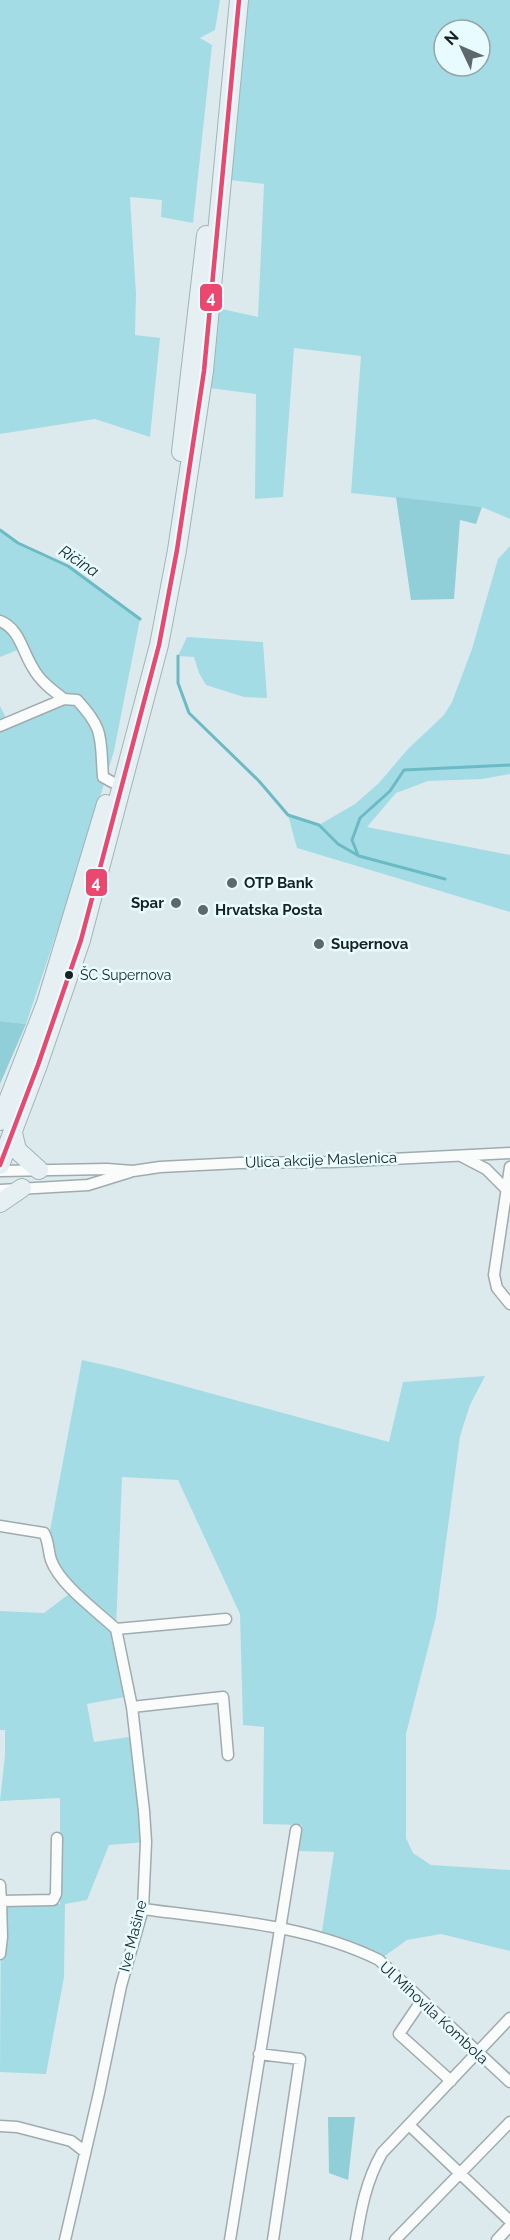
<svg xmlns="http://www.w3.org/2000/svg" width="510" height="2240" viewBox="0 0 510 2240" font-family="Raleway,sans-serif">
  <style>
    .green { fill: #a4dce5; fill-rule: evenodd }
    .forest { fill: #91cfd8 }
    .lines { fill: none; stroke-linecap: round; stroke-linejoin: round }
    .stream { stroke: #6bbac4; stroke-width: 3 }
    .street-casing { stroke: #a0abad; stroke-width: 13 }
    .primary-casing { stroke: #a0b4b7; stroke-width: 20 }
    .street { stroke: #fafcfc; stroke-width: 10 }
    .primary { stroke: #e6eff1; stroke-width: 18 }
    .bus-1-casing { stroke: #e8fbfe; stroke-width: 9 }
    .bus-1 { stroke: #ea486f; stroke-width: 4.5 }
    .poi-dot { fill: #5e686a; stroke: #e8fbfe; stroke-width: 2 }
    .bus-dot { fill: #192223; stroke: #e8fbfe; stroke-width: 2 }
    .labels { text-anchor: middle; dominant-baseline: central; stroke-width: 5; stroke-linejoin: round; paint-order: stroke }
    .bus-label { font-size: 14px; fill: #192223; stroke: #e8fbfe; text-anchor: start }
    .poi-label { font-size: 15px; font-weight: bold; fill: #192223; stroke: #e8fbfe; text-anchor: start }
    .street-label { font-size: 15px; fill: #192223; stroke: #e8fbfe }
    .water-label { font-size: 16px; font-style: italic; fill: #1a2d30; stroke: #e8fbfe }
    .line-badge { stroke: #e8fbfe; stroke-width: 2 }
    .badge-label { font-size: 16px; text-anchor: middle; font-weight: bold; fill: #fff }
  </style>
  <rect width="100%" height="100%" fill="#ddeaed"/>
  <!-- green -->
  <path class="green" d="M 0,0 L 220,0 L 215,30 L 200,38 L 212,45 L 193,223 L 161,217 L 162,200 L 130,197 L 136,294 L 135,335 L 160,338 L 150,437 L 95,419 L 0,434 Z
    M 246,0 L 510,0 L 510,519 L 482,507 L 351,493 L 361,356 L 294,348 L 283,497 L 255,499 L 256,394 L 210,388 L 217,308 L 258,317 L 264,184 L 230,180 ZM 444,30 L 480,30 L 480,66 L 444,66 Z
    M 0,530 L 18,543 L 68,566 L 140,619 L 114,751 L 80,863 L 26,1024 L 0,1021 L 0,706 L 8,722 L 63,698 L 48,687 L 23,648 L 0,657 Z
    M 510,546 L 510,774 L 482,779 L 428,781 L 396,793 L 367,827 L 510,855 L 510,912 L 297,848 L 288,815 L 319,825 L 355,804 L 379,783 L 407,750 L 444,715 L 452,702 L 472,649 L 498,559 Z
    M 187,637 L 263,642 L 267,698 L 244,697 L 206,685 L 199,673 L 194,657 L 178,656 Z
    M 82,1360 L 122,1369 L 389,1442 L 403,1382 L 485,1376 L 470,1405 L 460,1436 L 436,1617 L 406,1734 L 406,1838 L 413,1853 L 431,1865 L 510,1870 L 510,1951 L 441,1934 L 407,1940 L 379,1960 L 321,1938 L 334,1852 L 299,1851 L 302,1825 L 263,1824 L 264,1727 L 243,1725 L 240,1614 L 178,1480 L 122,1477 L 116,1629 L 130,1696 L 87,1704 L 94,1742 L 136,1736 L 146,1842 L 109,1845 L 87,1900 L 65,1904 L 64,1977 L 46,2074 L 0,2072 L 1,1901 L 60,1904 L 60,1798 L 0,1801 L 5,1755 L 5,1730 L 0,1730 L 0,1611 L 44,1613 L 73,1591 L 66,1583 L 48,1541 Z"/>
  <!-- forest -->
  <path class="forest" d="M 396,497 L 482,507 L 476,524 L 460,520 L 454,599 L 411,600 Z
    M 0,1021 L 26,1024 L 0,1084 Z
    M 328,2117 L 355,2117 L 348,2180 L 329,2173 Z"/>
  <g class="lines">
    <!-- stream -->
    <path class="stream" d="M 0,530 L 18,543 L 68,566 L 140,619
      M 178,656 L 178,683 L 189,713 L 259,781 L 288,815 L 319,825 L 338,844 L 359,856 L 445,879
      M 358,855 L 352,840 L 360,818 L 390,791 L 404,770 L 510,765"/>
    <!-- street casing -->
    <g class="street-casing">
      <path id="street" d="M 0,621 C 20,629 22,651 33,668 C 40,681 52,690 64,699
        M 0,726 L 64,699 L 77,700 C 105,730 100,738 103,777 L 112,782
        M 461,1156 L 486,1169 L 507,1190
        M 510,1167 L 494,1275 L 497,1288 L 510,1304
        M 0,1171 L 107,1169 L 133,1171 L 160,1167 L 239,1163 L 333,1162 L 510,1153
        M 0,1190 L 88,1185 L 130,1172
        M 0,1526 L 44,1533 C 49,1542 48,1551 51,1560 C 60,1585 97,1611 116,1629
        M 116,1629 L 226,1619
        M 132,1707 L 223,1697 L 228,1755
        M 0,1885 L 1,1901
        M 143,1909 C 223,1920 306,1924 379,1960 L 510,2082
        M 0,1954 L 2,1937 L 1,1901 L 53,1900 L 56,1894 L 57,1838
        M 422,2000 L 399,2034 L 451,2081
        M 259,2054 L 300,2059 L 273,2240
        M 409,2125 L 510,2221
        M 0,2126 L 17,2127 L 71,2141 L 84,2151
        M 65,2240 L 99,2093 L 121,1986 L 143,1909 L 146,1842 L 144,1811 L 132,1707 L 116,1629
        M 230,2240 L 296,1830
        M 356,2240 C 361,2209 366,2181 382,2153 L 510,2018
        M 395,2240 L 510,2122
        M 497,2240 L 510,2226"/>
    </g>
    <!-- primary casing -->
    <g class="primary-casing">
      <path id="primary" d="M 181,452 L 206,235
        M 0,1121 L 46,1003 L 106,804
        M 13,1133 L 17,1150 L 39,1170
        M 0,1165 L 38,1065 L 81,940 L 159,645 L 177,550 L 204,371 L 239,0
        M 0,1203 L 22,1188"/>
    </g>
    <!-- street -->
    <use href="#street" class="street"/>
    <!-- primary -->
    <use href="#primary" class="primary"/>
    <!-- bus-1 casing -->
    <g class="bus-1-casing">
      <path id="bus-1" d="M 0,1165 L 38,1065 L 81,940 L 159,645 L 177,550 L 204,371 L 239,0"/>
    </g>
    <!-- bus-1 -->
    <use href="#bus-1" class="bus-1"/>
  </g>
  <!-- markers -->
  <g class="poi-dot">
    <circle cx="232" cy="883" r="6"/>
    <circle cx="176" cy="903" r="6"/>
    <circle cx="203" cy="910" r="6"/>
    <circle cx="319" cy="944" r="6"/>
  </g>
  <circle class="bus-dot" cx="69" cy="975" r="5"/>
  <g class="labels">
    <!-- bus labels -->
    <g class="bus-label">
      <text x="80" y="975">ŠC Supernova</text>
    </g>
    <!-- poi labels -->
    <g class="poi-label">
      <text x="244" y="883">OTP Bank</text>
      <text x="164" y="903" text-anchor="end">Spar</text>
      <text x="215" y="910">Hrvatska Posta</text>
      <text x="331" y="944">Supernova</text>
    </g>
    <!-- street labels -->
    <g class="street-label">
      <text transform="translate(321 1160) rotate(-2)">Ulica akcije Maslenica</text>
      <text transform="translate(133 1936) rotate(-76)">Ive Mašine</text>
      <text transform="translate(434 2013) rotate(43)">Ul Mihovila Kombola</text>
    </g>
    <!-- water labels -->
    <g class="water-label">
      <text transform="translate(79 561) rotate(33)">Ričina</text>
    </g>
  </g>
  <g class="line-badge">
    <rect x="199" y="283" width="24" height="29" rx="6" fill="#ea486f"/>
    <rect x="85" y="868" width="23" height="29" rx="6" fill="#ea486f"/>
  </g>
  <g class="badge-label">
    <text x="211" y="303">4</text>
    <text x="96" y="888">4</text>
  </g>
  <!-- north arrow -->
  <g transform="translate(462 48) rotate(314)"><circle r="28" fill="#e8fbfe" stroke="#95a4a6" stroke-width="1.5"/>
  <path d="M0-4.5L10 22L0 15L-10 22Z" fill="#5e686a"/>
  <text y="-9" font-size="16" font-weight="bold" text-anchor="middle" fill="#192223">N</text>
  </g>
</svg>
